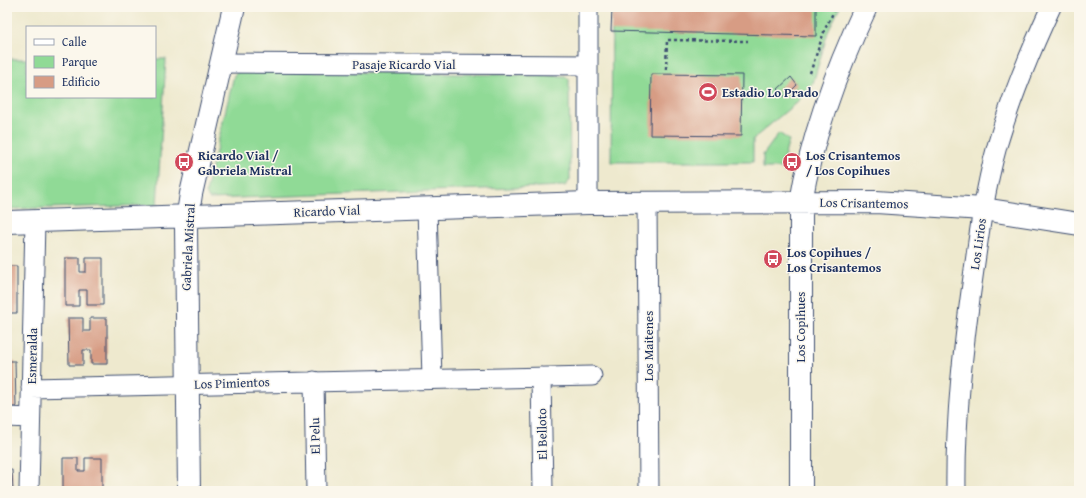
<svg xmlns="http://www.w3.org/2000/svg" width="1086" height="498" viewBox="0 0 1086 498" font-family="'Gentium Book Plus',serif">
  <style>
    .green { fill: #90da96; stroke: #56847a }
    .building { fill: #d79c84 }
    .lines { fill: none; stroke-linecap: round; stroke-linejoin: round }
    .street-casing { stroke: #3b4b6f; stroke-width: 21 }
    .secondary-casing { stroke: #3b4b6f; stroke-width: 24 }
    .path { stroke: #3b4b6f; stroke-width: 2.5; stroke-dasharray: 3 3; stroke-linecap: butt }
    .street { stroke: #fff; stroke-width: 19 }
    .secondary { stroke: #fff; stroke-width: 22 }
    .labels { text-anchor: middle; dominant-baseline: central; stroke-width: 3; stroke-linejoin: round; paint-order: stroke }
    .street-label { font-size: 13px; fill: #1b2f5e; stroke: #fbf7ec }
    .poi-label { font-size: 13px; font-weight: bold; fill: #1b2f5e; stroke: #fbf7ec; text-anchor: start }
  </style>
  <rect width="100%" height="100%" fill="#fbf7ec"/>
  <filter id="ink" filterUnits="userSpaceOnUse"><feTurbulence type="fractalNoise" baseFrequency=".025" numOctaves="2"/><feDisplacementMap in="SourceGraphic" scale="8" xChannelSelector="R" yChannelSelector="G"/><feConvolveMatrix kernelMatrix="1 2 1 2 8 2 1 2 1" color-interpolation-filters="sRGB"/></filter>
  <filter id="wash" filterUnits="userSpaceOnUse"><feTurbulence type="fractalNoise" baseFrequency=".012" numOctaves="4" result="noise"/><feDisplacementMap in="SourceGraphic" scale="16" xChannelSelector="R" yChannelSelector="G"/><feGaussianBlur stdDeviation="0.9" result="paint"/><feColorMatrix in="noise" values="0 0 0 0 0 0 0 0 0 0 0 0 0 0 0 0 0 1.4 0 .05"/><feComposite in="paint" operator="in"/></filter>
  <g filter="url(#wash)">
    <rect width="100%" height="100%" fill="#eee9ce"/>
    <!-- green -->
    <path class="green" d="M 612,7 L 840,7 L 828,32 L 813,83 L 797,102 L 753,139 L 753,162 L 611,162 Z
      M 7,59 L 27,59 L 27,97 L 155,97 L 155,59 L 166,59 L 157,205 L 7,209 Z
      M 240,70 L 565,76 L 569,79 L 570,180 L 565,186 L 209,199 L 206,193 L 234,75 Z
      M 779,133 L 789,140 L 781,168 L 763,168 L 763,155 Z"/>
    <g id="blocks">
      <!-- building -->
      <path class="building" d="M 612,7 L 816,7 L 816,36 L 611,31 Z
        M 651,74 L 742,75 L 741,136 L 650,135 Z
        M 791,77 L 797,85 L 785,97 L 778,89 Z
        M 65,258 L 80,258 L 80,272 L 86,272 L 86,258 L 103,258 L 103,305 L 87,305 L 87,290 L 79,290 L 79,306 L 65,306 Z
        M 7,266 L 17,266 L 17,313 L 7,313 Z
        M 68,318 L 83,318 L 83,331 L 90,331 L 90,318 L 107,318 L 107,364 L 91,364 L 91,350 L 83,350 L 83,365 L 69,365 Z
        M 7,361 L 15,361 L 16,407 L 7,407 Z
        M 63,458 L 78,458 L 78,471 L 85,471 L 85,458 L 102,458 L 102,491 L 63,491 Z
        M 7,470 L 12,470 L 13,491 L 7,491 Z"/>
    </g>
  </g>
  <g filter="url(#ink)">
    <use href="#blocks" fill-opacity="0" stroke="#3b4b6f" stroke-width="1"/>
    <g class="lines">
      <!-- street casing -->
      <g class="street-casing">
        <path id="street" d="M 221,63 L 588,65
          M 647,202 L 649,491
          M 588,203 L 588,7
          M 427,208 L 432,379
          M 541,377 L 543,491
          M 314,381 L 316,491
          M 31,388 L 592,376
          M 7,417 L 30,418
          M 29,491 L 35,221
          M 956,491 C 955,419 963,348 973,277 C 979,233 985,189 997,146 C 1011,98 1030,52 1051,7"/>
      </g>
      <!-- secondary casing -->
      <g class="secondary-casing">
        <path id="secondary" d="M 7,222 L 588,203 L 876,202 L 983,209 L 1079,224
          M 189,491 L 186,227 L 191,194 L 234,7
          M 801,491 L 801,202 C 812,135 837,69 866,7"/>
      </g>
      <!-- path -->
      <path class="path" d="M 666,69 L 667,40 L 748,41
        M 810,73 L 825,29 L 836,7"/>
      <!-- street -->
      <use href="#street" class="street"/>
      <!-- secondary -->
      <use href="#secondary" class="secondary"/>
    </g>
  </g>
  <!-- icons -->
  <defs>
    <g id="stadium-disc" transform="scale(1)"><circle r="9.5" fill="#d1495b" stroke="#fbf7ec"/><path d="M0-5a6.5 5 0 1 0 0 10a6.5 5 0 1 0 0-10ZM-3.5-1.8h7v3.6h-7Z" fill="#fff"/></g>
    <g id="bus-disc" transform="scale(1)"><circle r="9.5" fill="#d1495b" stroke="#fbf7ec"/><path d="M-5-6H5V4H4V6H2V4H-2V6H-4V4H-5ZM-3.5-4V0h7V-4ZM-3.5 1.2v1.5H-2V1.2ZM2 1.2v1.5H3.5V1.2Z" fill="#fff"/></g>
  </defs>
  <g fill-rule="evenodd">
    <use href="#stadium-disc" x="708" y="92"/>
    <use href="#bus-disc" x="184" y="162"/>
    <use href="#bus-disc" x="792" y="162"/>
    <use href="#bus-disc" x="773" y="259"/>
  </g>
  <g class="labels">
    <!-- street labels -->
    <g class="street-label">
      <text x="404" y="64">Pasaje Ricardo Vial</text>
      <text transform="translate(864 203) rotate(1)">Los Crisantemos</text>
      <text transform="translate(327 211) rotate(-2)">Ricardo Vial</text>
      <text transform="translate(978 244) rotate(-82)">Los Lirios</text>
      <text transform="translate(188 247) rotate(-87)">Gabriela Mistral</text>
      <text transform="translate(800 327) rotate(-90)">Los Copihues</text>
      <text transform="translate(648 346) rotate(-90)">Los Maitenes</text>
      <text transform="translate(32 356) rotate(-89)">Esmeralda</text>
      <text transform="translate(232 383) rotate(-2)">Los Pimientos</text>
      <text transform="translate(542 434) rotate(-91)">El Belloto</text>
      <text transform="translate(315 436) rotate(-91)">El Pelu</text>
    </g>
    <!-- poi labels -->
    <g class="poi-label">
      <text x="722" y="92">Estadio Lo Prado</text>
      <text x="198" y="155">Ricardo Vial /<tspan x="198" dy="15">Gabriela Mistral</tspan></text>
      <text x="806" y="155">Los Crisantemos<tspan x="806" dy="15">/ Los Copihues</tspan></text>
      <text x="787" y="252">Los Copihues /<tspan x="787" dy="15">Los Crisantemos</tspan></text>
    </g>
  </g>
  <!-- margin -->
  <rect width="1086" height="498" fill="none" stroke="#fbf7ec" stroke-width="24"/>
  <!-- legend -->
  <rect x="26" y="26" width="130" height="72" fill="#fbf7ec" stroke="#a1a7b3"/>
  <rect x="34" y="39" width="20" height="6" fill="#ffffff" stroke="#a1a7b3"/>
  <text x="62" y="46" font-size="12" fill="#1b2f5e">Calle</text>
  <rect x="34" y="56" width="20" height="12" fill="#90da96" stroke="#a1a7b3"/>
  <text x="62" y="66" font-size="12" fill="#1b2f5e">Parque</text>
  <rect x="34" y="76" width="20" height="12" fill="#d79c84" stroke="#a1a7b3"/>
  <text x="62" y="86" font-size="12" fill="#1b2f5e">Edificio</text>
</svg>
